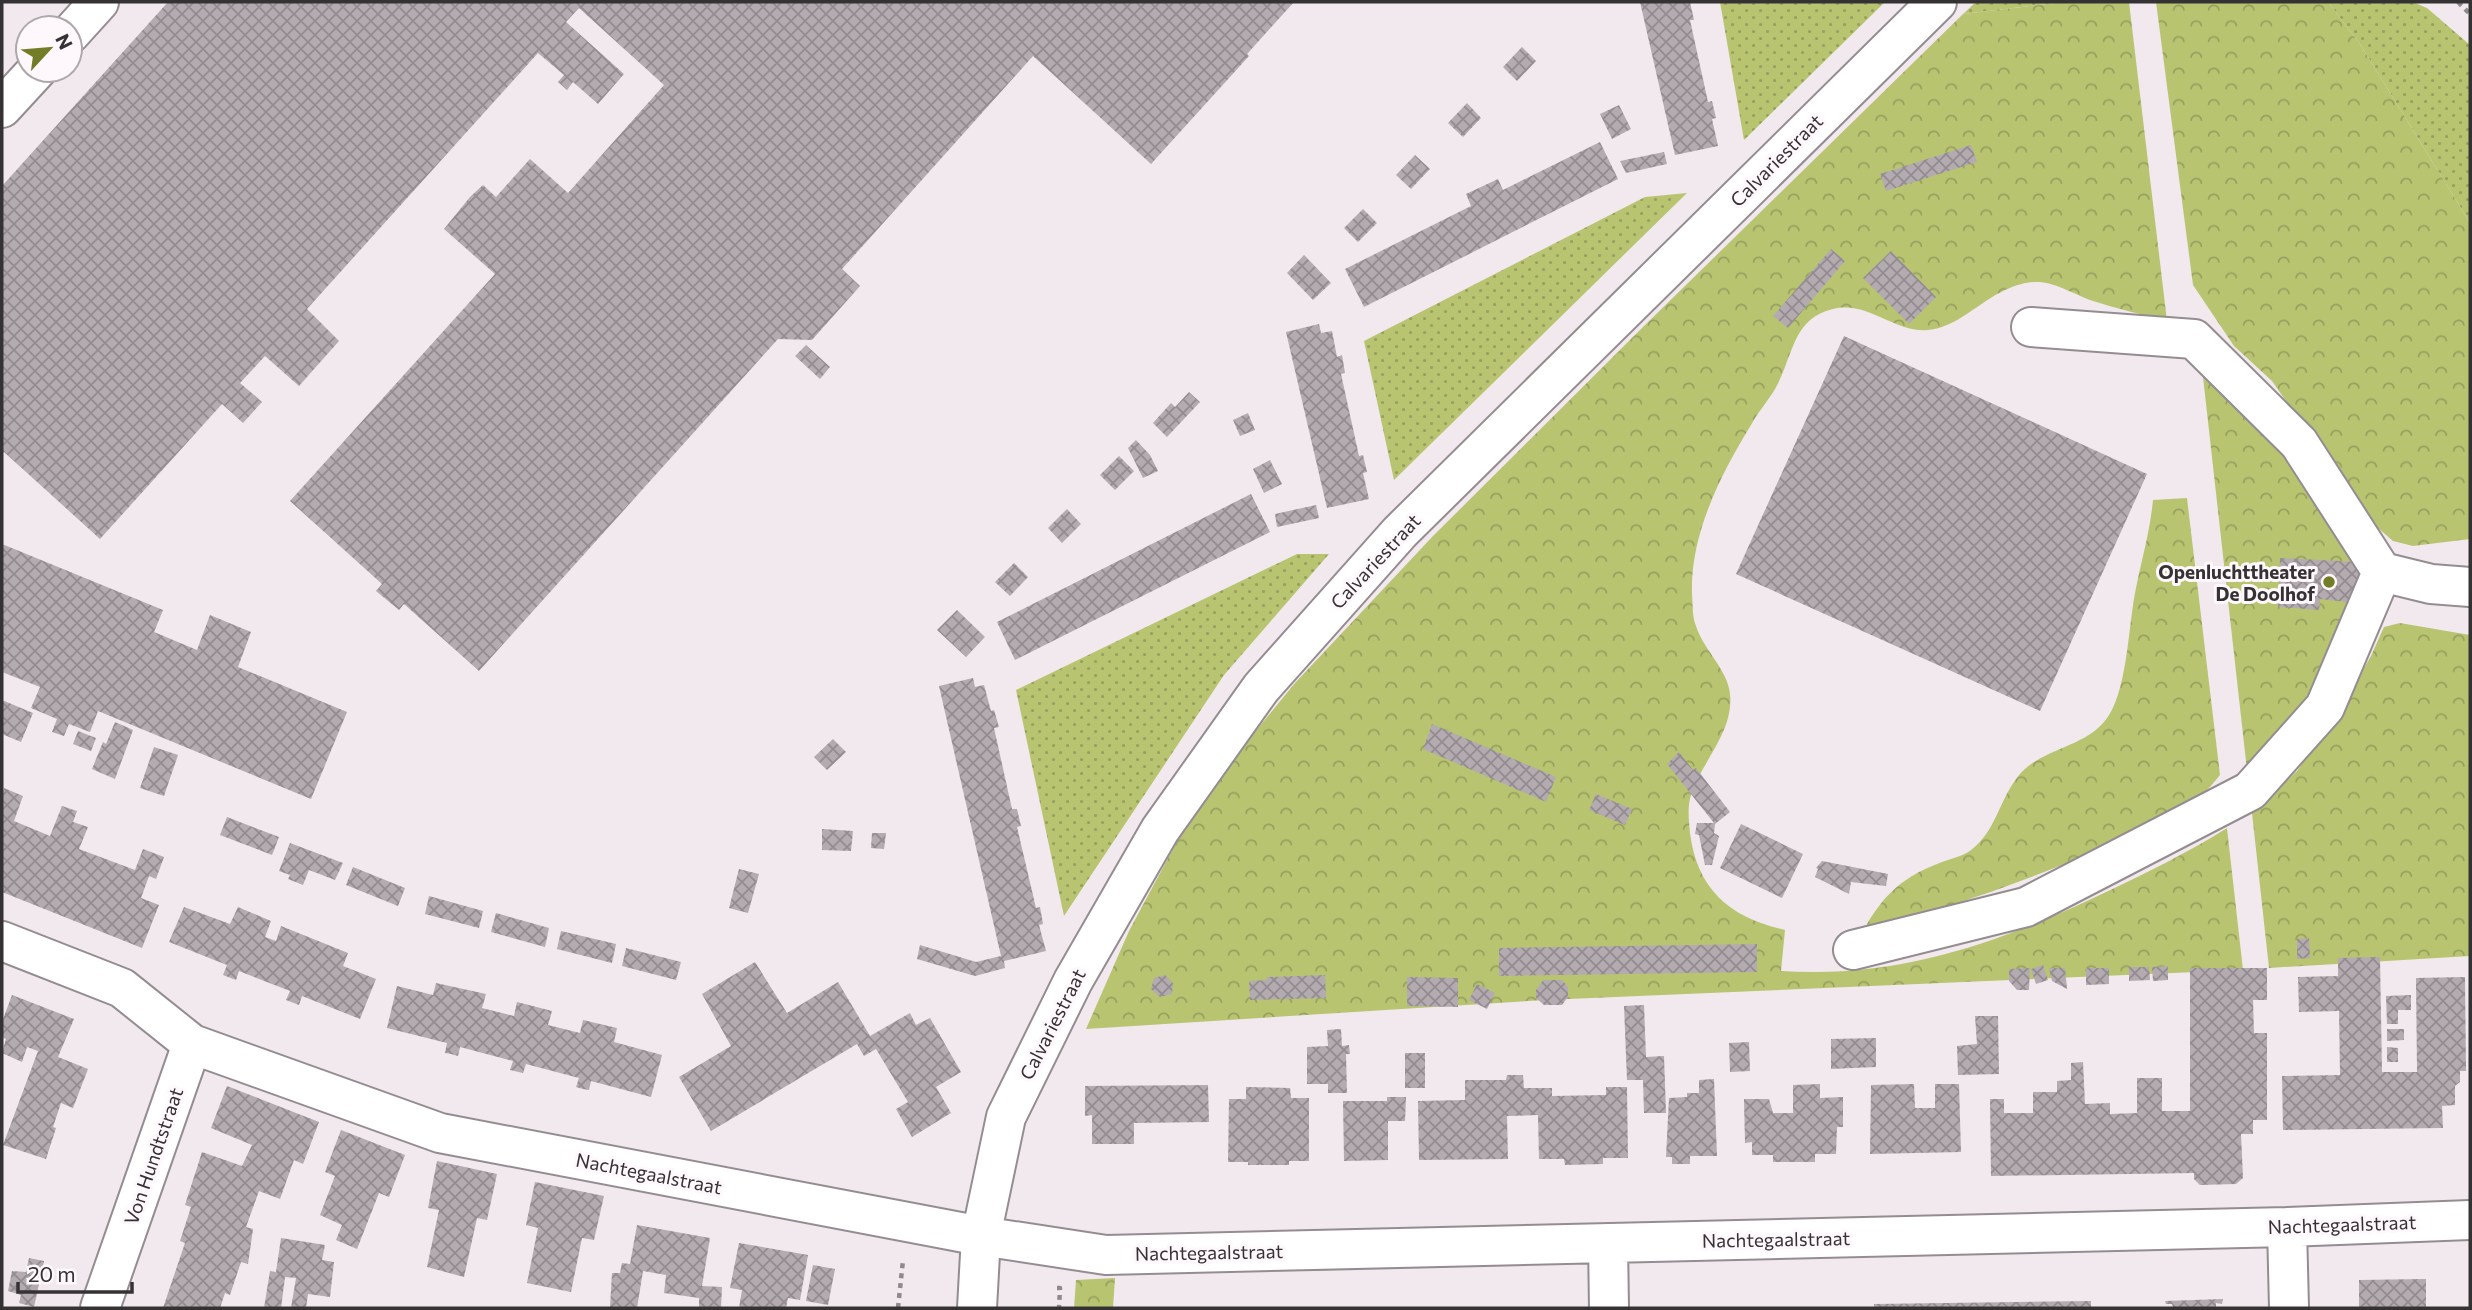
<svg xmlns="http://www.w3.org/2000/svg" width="2472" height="1310" viewBox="0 0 2472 1310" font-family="Commissioner,sans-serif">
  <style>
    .grass { fill: url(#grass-dots) }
    .forest { fill: url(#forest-crowns) }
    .building { fill: url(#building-cross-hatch) }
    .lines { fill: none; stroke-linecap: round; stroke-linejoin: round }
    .minor-casing { stroke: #958c91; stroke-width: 42 }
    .path { stroke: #8f898d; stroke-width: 4.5; stroke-dasharray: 5 5; stroke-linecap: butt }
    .minor { stroke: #fff; stroke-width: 38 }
    .poi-dot { fill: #737d28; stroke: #fef7fb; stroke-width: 2.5 }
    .labels { text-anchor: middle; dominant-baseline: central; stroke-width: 6; stroke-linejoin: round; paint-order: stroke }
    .street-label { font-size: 19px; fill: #353234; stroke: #fef7fb }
    .poi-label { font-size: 19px; font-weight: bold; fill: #353234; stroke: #fef7fb; text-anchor: end }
  </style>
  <defs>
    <pattern id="grass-dots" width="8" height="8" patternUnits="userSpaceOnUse" patternTransform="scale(1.75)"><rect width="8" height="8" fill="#b9c471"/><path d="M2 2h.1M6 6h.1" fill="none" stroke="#97a05e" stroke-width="1.8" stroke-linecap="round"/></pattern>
    <pattern id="forest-crowns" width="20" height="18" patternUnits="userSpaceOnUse" patternTransform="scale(1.75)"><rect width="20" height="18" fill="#b9c471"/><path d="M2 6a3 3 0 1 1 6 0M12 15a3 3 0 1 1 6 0" fill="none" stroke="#97a05e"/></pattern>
    <pattern id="building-cross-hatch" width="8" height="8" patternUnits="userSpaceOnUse" patternTransform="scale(1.75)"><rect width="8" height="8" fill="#b3abb0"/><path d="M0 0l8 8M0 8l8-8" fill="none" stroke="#928c90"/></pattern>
  </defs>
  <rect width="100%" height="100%" fill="#f2e9ee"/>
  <!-- grass -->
  <path class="grass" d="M 1720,2 L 1885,2 L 1744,140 Z
    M 1976,2 L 2064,2 L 1963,14 Z
    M 2328,2 L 2413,2 L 2427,8 L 2470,45 L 2470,223 L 2360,44 Z
    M 1687,193 L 1394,480 L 1364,341 L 1645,197 Z
    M 1297,554 L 1329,554 L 1224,675 L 1064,916 L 1016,690 Z"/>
  <!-- forest -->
  <path class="forest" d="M 2063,2 L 2129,2 L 2167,321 C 2142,314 2117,309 2093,301 C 2058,288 2044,272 2005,290 C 1979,302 1956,328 1928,330 C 1895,333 1867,300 1833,309 C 1792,318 1793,358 1775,389 C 1768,401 1758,412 1751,425 C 1721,474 1690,534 1692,594 C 1693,604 1692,617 1696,626 C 1703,649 1728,670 1730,694 C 1734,732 1702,761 1691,795 C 1687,807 1689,821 1690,833 C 1697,890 1731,918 1785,930 L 1781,971 C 1898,979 1999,943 2104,893 C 2146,873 2187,853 2227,828 L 2243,970 L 1545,1000 L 1086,1029 L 1129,931 L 1174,847 L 1221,773 L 1295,683 L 1433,536 L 1644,326 L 1963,14 Z
    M 2156,2 L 2328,2 L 2360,44 L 2470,223 L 2470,539 L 2413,546 L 2393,541 L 2378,528 L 2356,502 L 2272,381 L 2234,346 L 2193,285 Z
    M 2202,368 L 2273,437 L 2354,563 L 2354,591 L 2323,676 L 2284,738 L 2248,779 Z
    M 2187,498 L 2220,775 C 2206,793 2191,806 2172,818 C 2151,831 2125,838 2103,848 C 2025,881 1946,910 1864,929 C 1883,896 1901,878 1937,864 C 1948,859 1962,857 1971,850 C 1995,832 1999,802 2016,779 C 2037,749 2081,749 2104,722 C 2128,695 2128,624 2136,588 C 2142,558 2150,531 2153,500 Z
    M 2400,623 L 2470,635 L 2470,956 L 2269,968 L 2252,813 L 2297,771 L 2338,713 L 2371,656 L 2384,627 Z
    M 1115,1278 L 1113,1308 L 1074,1308 L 1076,1280 Z"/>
  <!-- building -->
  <path class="building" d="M 168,2 L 1294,2 L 1247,54 L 1249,56 L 1151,164 L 1033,56 L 842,269 L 860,286 L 812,340 L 778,339 L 479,671 L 404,604 L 399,610 L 376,591 L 382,584 L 290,501 L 495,274 L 444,229 L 470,197 L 483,185 L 496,197 L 530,159 L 568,193 L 664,85 L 579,8 L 566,22 L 624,74 L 598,104 L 573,82 L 567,90 L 558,82 L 564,75 L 538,53 L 307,309 L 339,341 L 299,386 L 265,356 L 240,383 L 262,402 L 243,423 L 222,404 L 100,539 L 4,452 L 2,454 L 2,186 Z
    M 1640,2 L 1690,2 L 1694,20 L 1690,20 L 1708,102 L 1712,101 L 1716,118 L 1712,119 L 1718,146 L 1675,155 Z
    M 1522,47 L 1536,61 L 1517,81 L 1503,67 Z
    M 1467,103 L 1481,118 L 1463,137 L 1448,123 Z
    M 1619,105 L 1631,129 L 1612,139 L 1600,114 Z
    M 1600,142 L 1618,179 L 1364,307 L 1345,269 L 1471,206 L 1466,194 L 1498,179 L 1503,190 Z
    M 1971,145 L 1977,162 L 1886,191 L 1880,174 Z
    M 1664,152 L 1667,164 L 1626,173 L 1620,161 Z
    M 1415,155 L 1430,169 L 1411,189 L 1396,175 Z
    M 1363,209 L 1377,223 L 1358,242 L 1344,228 Z
    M 1831,249 L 1845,261 L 1788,328 L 1773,316 Z
    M 1891,251 L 1936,297 L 1909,324 L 1863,278 Z
    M 1304,255 L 1331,283 L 1313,300 L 1287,273 Z
    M 1319,324 L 1321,333 L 1332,331 L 1337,357 L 1342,355 L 1345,373 L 1341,374 L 1359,456 L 1363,455 L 1367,472 L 1363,473 L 1369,499 L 1327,508 L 1286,332 Z
    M 1844,336 L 2147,474 L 2040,711 L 1736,574 Z
    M 806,345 L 830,367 L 820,379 L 795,356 Z
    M 1189,392 L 1200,402 L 1167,437 L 1153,423 L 1171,403 L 1175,407 Z
    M 1248,413 L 1255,430 L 1240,436 L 1233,420 Z
    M 1136,440 L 1150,455 L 1158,471 L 1143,478 L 1128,448 Z
    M 1119,456 L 1134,471 L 1115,490 L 1100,475 Z
    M 1270,460 L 1282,484 L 1264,493 L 1253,469 Z
    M 1251,494 L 1270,532 L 1015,660 L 997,622 Z
    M 1316,505 L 1319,518 L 1277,527 L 1275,514 Z
    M 1067,509 L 1081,524 L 1062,543 L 1048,528 Z
    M 2,544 L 163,610 L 154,632 L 197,650 L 210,615 L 251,632 L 238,667 L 347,712 L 311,799 L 98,711 L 90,732 L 69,724 L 64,736 L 52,732 L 57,719 L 31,708 L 40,687 L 2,672 Z
    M 2280,558 L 2360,562 L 2356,603 L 2320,599 L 2319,610 L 2278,607 Z
    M 1014,563 L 1028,577 L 1010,596 L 995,582 Z
    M 957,610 L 985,637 L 966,657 L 937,630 Z
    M 973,678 L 975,687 L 984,685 L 991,711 L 994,710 L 999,727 L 994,728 L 1012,809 L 1017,809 L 1021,826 L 1017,827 L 1036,908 L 1040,907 L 1043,924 L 1039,925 L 1046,951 L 1004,961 L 1005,968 L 975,976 L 917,959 L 920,945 L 976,962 L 1001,956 L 939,686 Z
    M 2,700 L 33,713 L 21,742 L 2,734 Z
    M 115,722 L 133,730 L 115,779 L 92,769 L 103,742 L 106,744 Z
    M 1432,724 L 1556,777 L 1546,802 L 1423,749 Z
    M 78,731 L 96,738 L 91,751 L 73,744 Z
    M 833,739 L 846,752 L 827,770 L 814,757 Z
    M 154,747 L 178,755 L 164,796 L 140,788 Z
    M 1679,752 L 1693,770 L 1696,768 L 1730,812 L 1715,824 L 1714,833 L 1719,836 L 1712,865 L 1705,865 L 1699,835 L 1695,834 L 1697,823 L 1714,823 L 1667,764 Z
    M 4,788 L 23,796 L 14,821 L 50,836 L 62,806 L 77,811 L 73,822 L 88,827 L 79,849 L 135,870 L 143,849 L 164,857 L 156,879 L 149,876 L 141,898 L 159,905 L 142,948 L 2,892 L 2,795 Z
    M 1596,794 L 1632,809 L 1625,825 L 1589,810 Z
    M 227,817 L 279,837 L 272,855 L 220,835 Z
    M 1741,824 L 1803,854 L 1782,898 L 1720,868 Z
    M 822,829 L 853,831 L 851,851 L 822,850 Z
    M 872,833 L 886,833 L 884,849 L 871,848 Z
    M 290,843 L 343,863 L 335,880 L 309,870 L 303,885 L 288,879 L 290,875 L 279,871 Z
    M 1822,861 L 1888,874 L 1886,886 L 1851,882 L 1849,894 L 1815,877 L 1818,869 L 1816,868 Z
    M 353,867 L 405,888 L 398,906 L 346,885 Z
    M 739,869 L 759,874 L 748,913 L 729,908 Z
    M 429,896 L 483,911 L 479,928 L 425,914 Z
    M 184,907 L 230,924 L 238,907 L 271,921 L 265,937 L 276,941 L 281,926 L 348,953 L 343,966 L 376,979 L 360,1019 L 302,996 L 299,1005 L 286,1000 L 290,991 L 239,971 L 236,980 L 223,975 L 227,965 L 169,942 Z
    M 496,913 L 549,928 L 545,947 L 491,932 Z
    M 561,931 L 616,944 L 612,963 L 557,949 Z
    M 2309,938 L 2310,958 L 2297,959 L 2297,939 Z
    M 1757,944 L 1757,972 L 1499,976 L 1499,948 Z
    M 626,948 L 681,962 L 676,980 L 622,966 Z
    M 2380,957 L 2382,1072 L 2417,1072 L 2416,978 L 2465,977 L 2466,1071 L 2460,1071 L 2460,1082 L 2455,1086 L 2455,1105 L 2442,1106 L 2443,1128 L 2283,1130 L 2282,1076 L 2340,1075 L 2339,1011 L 2299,1012 L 2298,977 L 2338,976 L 2338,958 Z
    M 755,962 L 787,1013 L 838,982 L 870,1036 L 910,1013 L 916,1025 L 930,1018 L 961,1072 L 936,1087 L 951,1113 L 912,1137 L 896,1109 L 908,1102 L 876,1049 L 864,1056 L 857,1044 L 711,1131 L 679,1077 L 731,1046 L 702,994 Z
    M 2043,965 L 2048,980 L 2036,984 L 2031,969 Z
    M 2168,966 L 2168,980 L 2153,981 L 2152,967 Z
    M 2129,967 L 2149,967 L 2150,980 L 2129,981 Z
    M 2030,968 L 2029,990 L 2017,990 L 2009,981 L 2009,969 Z
    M 2049,968 L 2065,968 L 2067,989 L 2052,981 Z
    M 2086,968 L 2109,968 L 2109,984 L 2086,985 Z
    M 2190,968 L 2267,968 L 2267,1000 L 2253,1000 L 2254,1033 L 2267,1033 L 2267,1120 L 2253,1120 L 2253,1134 L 2241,1134 L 2243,1178 L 2236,1184 L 2200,1185 L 2194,1179 L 2194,1173 L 1991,1176 L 1990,1099 L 2004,1099 L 2004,1113 L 2033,1113 L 2033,1092 L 2057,1092 L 2057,1081 L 2071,1080 L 2071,1063 L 2083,1062 L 2085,1104 L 2110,1103 L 2110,1114 L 2137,1113 L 2137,1078 L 2162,1078 L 2162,1111 L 2190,1111 Z
    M 1165,975 L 1173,983 L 1172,994 L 1160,997 L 1151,989 L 1154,978 Z
    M 1325,975 L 1326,998 L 1250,1000 L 1249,981 L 1267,980 L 1267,977 Z
    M 1407,977 L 1458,978 L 1458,1007 L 1407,1006 Z
    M 1543,980 L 1562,980 L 1568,987 L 1568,997 L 1562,1005 L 1544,1005 L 1536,998 L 1536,990 Z
    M 436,983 L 486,994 L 482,1008 L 514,1016 L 517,1002 L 552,1011 L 548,1025 L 580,1033 L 583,1020 L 617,1028 L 614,1042 L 662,1055 L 651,1097 L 591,1081 L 589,1090 L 583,1089 L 576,1087 L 579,1078 L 526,1064 L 523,1073 L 510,1070 L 513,1061 L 460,1047 L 458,1056 L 451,1054 L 445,1053 L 447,1043 L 387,1028 L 397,986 L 433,995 Z
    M 1477,984 L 1495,993 L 1487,1009 L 1469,1000 Z
    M 12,995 L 74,1019 L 58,1057 L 88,1069 L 73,1108 L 61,1103 L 53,1127 L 56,1128 L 46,1159 L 3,1145 L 38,1051 L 27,1047 L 22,1062 L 2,1053 L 6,1039 L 2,1037 L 2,1022 Z
    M 2411,995 L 2411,1010 L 2398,1010 L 2398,1024 L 2387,1024 L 2386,996 Z
    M 1644,1005 L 1646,1057 L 1664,1056 L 1666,1113 L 1644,1113 L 1643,1080 L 1627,1080 L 1624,1006 Z
    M 1975,1016 L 1998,1016 L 1999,1074 L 1958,1075 L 1957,1046 L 1977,1044 Z
    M 1341,1029 L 1342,1046 L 1349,1045 L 1350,1054 L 1346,1054 L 1347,1093 L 1328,1093 L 1328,1084 L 1307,1084 L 1307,1047 L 1328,1046 L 1327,1030 Z
    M 2387,1029 L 2404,1029 L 2404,1040 L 2387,1041 Z
    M 1876,1038 L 1876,1067 L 1831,1069 L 1831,1039 Z
    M 1749,1042 L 1750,1071 L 1730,1072 L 1729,1043 Z
    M 2387,1047 L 2398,1048 L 2398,1062 L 2387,1062 Z
    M 1405,1053 L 1425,1053 L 1425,1088 L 1405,1088 Z
    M 1507,1075 L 1523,1075 L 1524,1088 L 1552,1088 L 1552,1096 L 1606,1095 L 1606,1087 L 1627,1087 L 1628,1158 L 1603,1158 L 1603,1164 L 1565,1165 L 1564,1159 L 1539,1159 L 1538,1115 L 1507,1116 L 1508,1159 L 1419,1160 L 1418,1101 L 1465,1100 L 1465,1080 L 1506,1080 Z
    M 1714,1079 L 1717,1156 L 1690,1156 L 1690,1164 L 1672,1164 L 1672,1157 L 1666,1157 L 1669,1098 L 1687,1097 L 1687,1093 L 1699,1093 L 1699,1080 Z
    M 1820,1084 L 1820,1098 L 1843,1097 L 1843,1127 L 1837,1127 L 1836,1154 L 1815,1154 L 1815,1162 L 1773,1162 L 1773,1155 L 1752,1155 L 1752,1142 L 1745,1143 L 1744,1099 L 1769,1099 L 1773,1113 L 1793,1113 L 1793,1085 Z
    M 1914,1084 L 1915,1108 L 1935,1108 L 1935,1084 L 1959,1084 L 1961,1152 L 1870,1154 L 1871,1085 Z
    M 1208,1085 L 1209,1122 L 1134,1123 L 1134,1144 L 1092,1144 L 1092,1115 L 1085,1116 L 1085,1086 Z
    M 227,1086 L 319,1122 L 303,1164 L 294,1160 L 280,1199 L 259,1191 L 246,1227 L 253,1229 L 248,1264 L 241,1262 L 230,1295 L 225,1293 L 220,1308 L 163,1308 L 185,1243 L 180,1241 L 191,1207 L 185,1205 L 202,1152 L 242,1166 L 252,1145 L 211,1128 Z
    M 1246,1087 L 1290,1088 L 1291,1098 L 1309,1098 L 1309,1161 L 1289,1161 L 1289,1165 L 1248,1165 L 1248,1162 L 1228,1162 L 1229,1099 L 1246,1099 Z
    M 1387,1097 L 1406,1097 L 1405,1121 L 1388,1121 L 1388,1160 L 1344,1161 L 1343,1101 L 1387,1101 Z
    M 341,1130 L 405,1155 L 389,1197 L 379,1193 L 357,1249 L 336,1240 L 342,1225 L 320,1215 L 335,1176 L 325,1172 Z
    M 437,1161 L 497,1174 L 487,1220 L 477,1218 L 464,1277 L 427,1267 L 439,1210 L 428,1208 Z
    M 535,1182 L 604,1196 L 594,1240 L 582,1238 L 571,1292 L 527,1283 L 538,1228 L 526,1225 Z
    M 637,1225 L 710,1238 L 702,1286 L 722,1287 L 721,1308 L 699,1308 L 699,1298 L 664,1293 L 666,1275 L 643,1271 L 637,1308 L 610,1307 L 612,1273 L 620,1273 L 622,1263 L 630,1264 Z
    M 281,1238 L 325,1245 L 322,1260 L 334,1262 L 330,1297 L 308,1294 L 306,1308 L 291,1308 L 296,1278 L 285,1277 L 281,1308 L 264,1308 L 270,1271 L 276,1272 Z
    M 739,1243 L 808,1255 L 800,1300 L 788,1298 L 786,1308 L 739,1308 L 742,1290 L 730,1288 Z
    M 29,1258 L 44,1261 L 34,1307 L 19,1303 L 21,1295 L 8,1291 L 12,1271 L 26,1272 Z
    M 813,1265 L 835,1269 L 828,1305 L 806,1301 Z
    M 2426,1279 L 2426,1308 L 2359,1308 L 2359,1280 Z
    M 2223,1299 L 2222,1304 L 2216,1303 L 2216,1308 L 2173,1308 L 2172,1304 L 2166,1304 L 2165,1301 Z
    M 2091,1301 L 2091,1308 L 1874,1308 L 1874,1304 Z"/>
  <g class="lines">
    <!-- minor casing -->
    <g class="minor-casing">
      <path id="minor" d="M 70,34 L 99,2
        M 2,108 L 37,70
        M 2031,327 L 2194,339 L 2299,443 L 2382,572 L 2431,584 L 2470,587
        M 2,941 L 122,988 L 192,1044 L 440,1133 L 981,1236 L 1106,1255 L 2287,1227 L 2470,1220
        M 1853,950 L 2026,907 L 2250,791 L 2325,707 L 2382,572
        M 2287,1227 L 2289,1308
        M 1608,1243 L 1609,1308
        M 100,1308 L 192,1044
        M 977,1308 L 981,1236 L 1006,1117 L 1073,981 L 1160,830 L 1261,688 L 1400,532 L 1937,2"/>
    </g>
    <!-- path -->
    <path class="path" d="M 2458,2 L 2470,14
      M 1057,1288 L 1060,1288 L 1059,1308
      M 898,1308 L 903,1260"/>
    <!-- minor -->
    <use href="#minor" class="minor"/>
  </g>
  <!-- markers -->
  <circle class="poi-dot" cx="2329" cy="582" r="7"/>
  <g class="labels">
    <!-- street labels -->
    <g class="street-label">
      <text transform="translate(1776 160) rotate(-45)">Calvariestraat</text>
      <text transform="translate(1375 561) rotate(-47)">Calvariestraat</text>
      <text transform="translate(1052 1024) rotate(-63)">Calvariestraat</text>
      <text transform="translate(153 1156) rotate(-71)">Von Hundtstraat</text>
      <text transform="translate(649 1173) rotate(11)">Nachtegaalstraat</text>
      <text transform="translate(2342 1224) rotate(-2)">Nachtegaalstraat</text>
      <text transform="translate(1776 1239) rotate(-1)">Nachtegaalstraat</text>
      <text transform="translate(1209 1252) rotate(-1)">Nachtegaalstraat</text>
    </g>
    <!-- poi labels -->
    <g class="poi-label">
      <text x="2315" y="571">Openluchttheater<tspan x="2315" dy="22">De Doolhof</tspan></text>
    </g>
  </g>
  <!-- border -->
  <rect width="2472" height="1310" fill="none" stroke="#353234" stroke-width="7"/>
  <!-- north arrow -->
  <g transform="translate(49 49) rotate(64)"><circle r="33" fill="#fef7fb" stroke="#aea8ab" stroke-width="2"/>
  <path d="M0-5L12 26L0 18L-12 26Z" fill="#737d28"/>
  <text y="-10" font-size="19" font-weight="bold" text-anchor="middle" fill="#353234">N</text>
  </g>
  <!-- scale -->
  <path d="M18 1282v10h114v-10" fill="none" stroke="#353234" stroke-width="3.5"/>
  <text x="28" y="1282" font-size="21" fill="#353234" stroke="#fef7fb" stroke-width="5" paint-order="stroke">20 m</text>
</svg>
